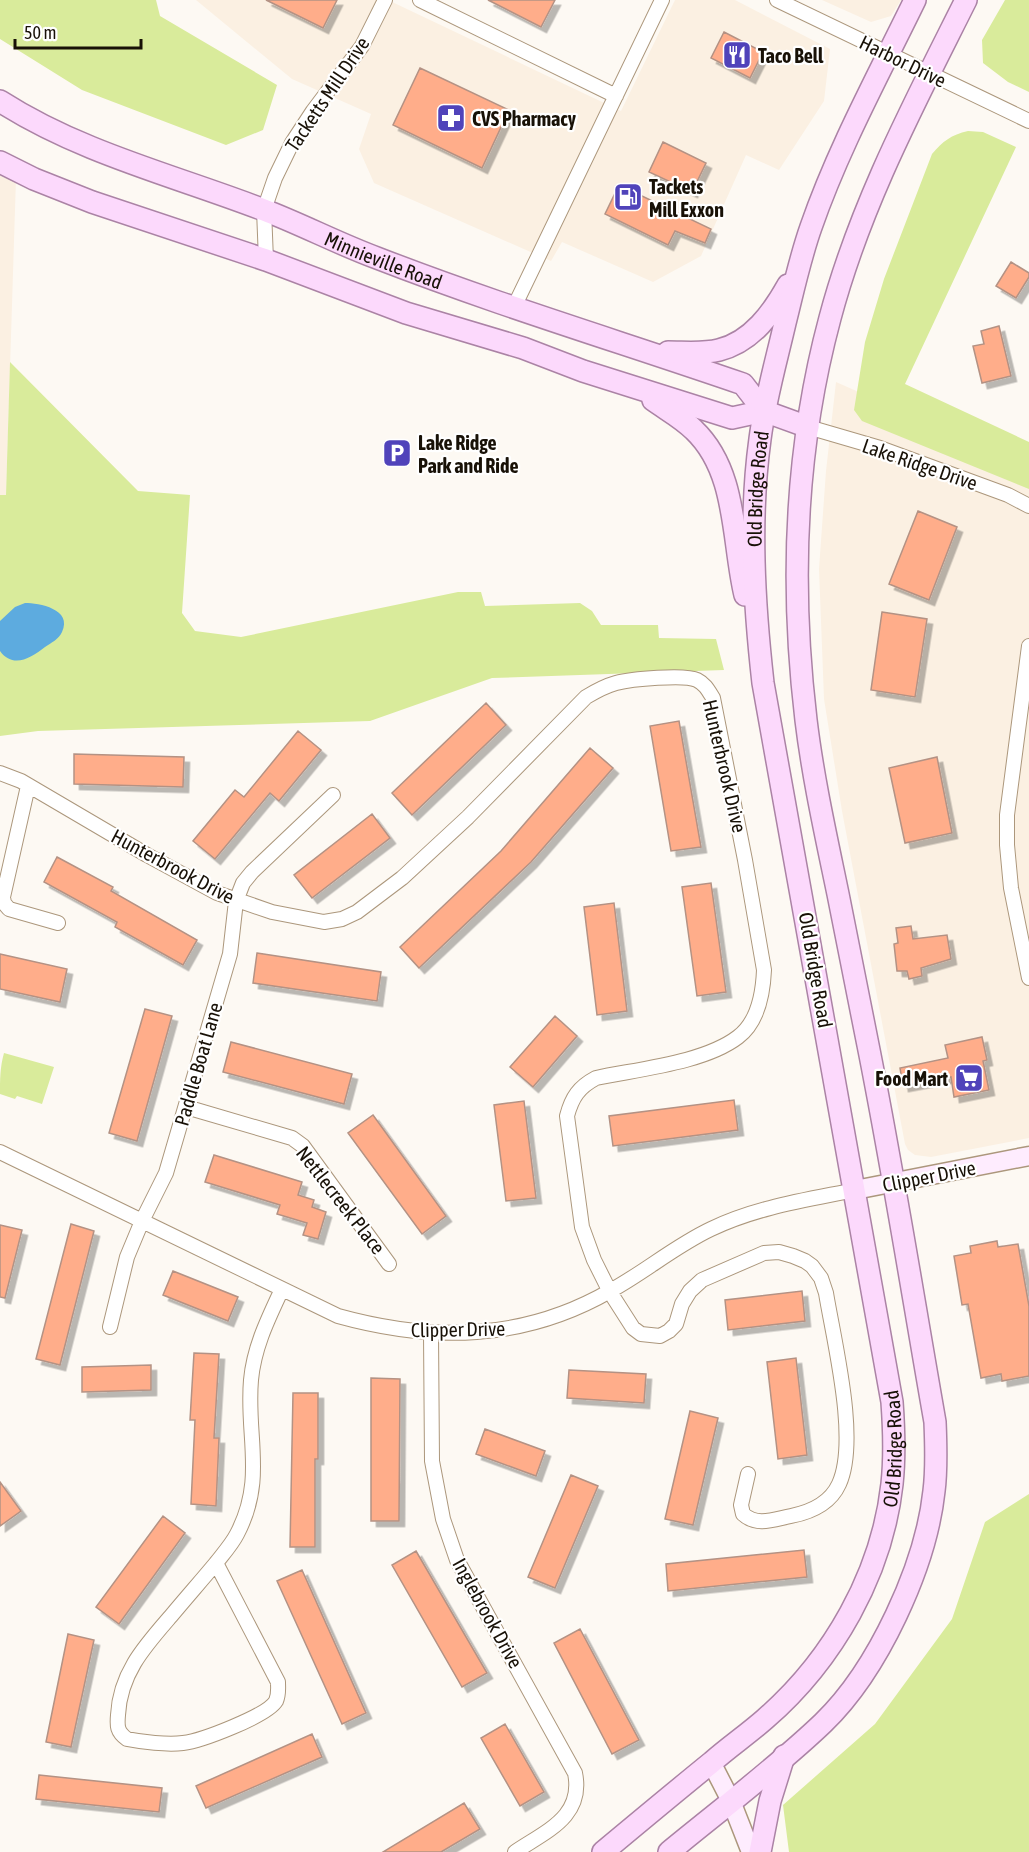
<svg xmlns="http://www.w3.org/2000/svg" width="1029" height="1852" viewBox="0 0 1029 1852" font-family="'Asap Condensed',sans-serif">
  <style>
    .built { fill: #fbf0e2 }
    .green { fill: #d9eb9b }
    .water { fill: #5dabdf }
    .building { fill: #ffad8a; stroke: #b49284; stroke-width: 1.5; filter: url(#shadow) }
    .lines { fill: none; stroke-linecap: round; stroke-linejoin: round }
    .street-casing { stroke: #ac977c; stroke-width: 16 }
    .secondary-casing { stroke: #ac977c; stroke-width: 21 }
    .primary-casing { stroke: #ab83a5; stroke-width: 24 }
    .street { stroke: #fff; stroke-width: 14 }
    .secondary { stroke: #feecfe; stroke-width: 18 }
    .primary { stroke: #fcd9fc; stroke-width: 21 }
    .labels { text-anchor: middle; dominant-baseline: central; stroke-width: 4.5; stroke-linejoin: round; paint-order: stroke }
    .poi-label { font-size: 20px; font-weight: bold; fill: #181107; stroke: #fff; text-anchor: start }
    .street-label { font-size: 20px; fill: #181107; stroke: #fff }
  </style>
  <defs>
    <filter id="shadow"><feDropShadow dx="5.5" dy="5.5" stdDeviation="0" flood-color="#0004"/></filter>
  </defs>
  <rect width="100%" height="100%" fill="#fdf9f3"/>
  <!-- built -->
  <path class="built" d="M 196,0 L 388,0 L 621,111 L 675,0 L 735,0 L 830,49 L 824,101 L 779,170 L 746,155 L 701,256 L 653,282 L 562,242 L 551,261 L 374,183 L 359,149 L 371,114 L 292,79 Z
    M 822,0 L 901,0 L 891,16 L 871,22 Z
    M 0,171 L 16,178 L 6,495 L 0,495 Z
    M 836,382 L 1029,467 L 1029,1138 L 931,1157 L 915,1155 L 908,1150 L 905,1144 L 842,811 L 824,699 L 819,569 L 826,471 Z"/>
  <!-- green -->
  <path class="green" d="M 0,0 L 156,0 L 160,16 L 277,85 L 263,130 L 226,145 L 82,90 L 0,39 Z
    M 1005,0 L 1029,0 L 1029,92 L 1008,82 L 983,63 L 982,40 Z
    M 968,131 L 983,132 L 1016,147 L 905,384 L 1029,442 L 1029,489 L 862,421 L 854,410 L 865,342 L 884,279 L 932,154 C 943,141 951,135 968,131 Z
    M 10,362 L 138,491 L 190,495 L 182,613 L 195,631 L 241,637 L 458,592 L 481,592 L 485,606 L 580,603 L 592,611 L 601,625 L 658,625 L 659,638 L 716,639 L 724,670 L 492,678 L 370,721 L 38,731 L 0,736 L 0,495 L 6,495 Z
    M 4,1053 L 54,1067 L 42,1104 L 17,1096 L 15,1099 L 0,1094 C 0,1080 0,1067 4,1053 Z
    M 1029,1494 L 1029,1852 L 789,1852 L 783,1805 L 875,1724 L 952,1619 L 985,1522 Z"/>
  <!-- water -->
  <path class="water" d="M 25,603 C 39,603 73,609 62,632 C 59,639 51,643 45,647 C 31,658 13,669 0,651 L 0,621 L 15,607 Z"/>
  <!-- building -->
  <path class="building" d="M 266,0 L 337,0 L 323,28 Z
    M 488,0 L 555,0 L 541,27 Z
    M 724,32 L 763,52 L 750,78 L 711,58 Z
    M 420,68 L 509,110 L 482,168 L 393,125 Z
    M 663,142 L 706,163 L 692,192 L 649,172 Z
    M 619,185 L 711,229 L 705,243 L 675,231 L 668,245 L 605,214 Z
    M 1011,262 L 1029,273 L 1029,277 L 1016,298 L 996,286 Z
    M 999,326 L 1011,376 L 982,383 L 973,346 L 984,344 L 981,331 Z
    M 918,511 L 957,527 L 929,600 L 889,584 Z
    M 882,612 L 927,619 L 915,697 L 871,690 Z
    M 486,703 L 506,725 L 412,815 L 392,793 Z
    M 679,721 L 701,847 L 671,851 L 650,726 Z
    M 298,731 L 321,750 L 279,801 L 270,793 L 215,859 L 193,841 L 235,790 L 244,797 Z
    M 590,748 L 613,768 L 531,862 L 419,968 L 400,947 L 501,851 Z
    M 74,754 L 184,757 L 183,787 L 74,784 Z
    M 937,757 L 952,833 L 905,843 L 889,768 Z
    M 372,814 L 390,838 L 312,898 L 294,875 Z
    M 57,857 L 113,887 L 111,891 L 197,940 L 183,965 L 115,927 L 117,922 L 44,882 Z
    M 711,883 L 726,992 L 697,996 L 682,887 Z
    M 614,903 L 627,1011 L 597,1015 L 584,907 Z
    M 911,926 L 913,939 L 947,935 L 951,959 L 921,968 L 922,976 L 909,979 L 907,971 L 897,971 L 894,944 L 898,943 L 896,928 Z
    M 257,953 L 381,972 L 377,1001 L 253,983 Z
    M 0,954 L 67,969 L 60,1002 L 0,989 Z
    M 145,1009 L 172,1016 L 137,1141 L 109,1133 Z
    M 555,1016 L 577,1036 L 533,1087 L 510,1067 Z
    M 982,1037 L 987,1060 L 983,1061 L 989,1090 L 954,1097 L 951,1077 L 903,1086 L 900,1068 L 948,1058 L 945,1045 Z
    M 231,1042 L 352,1074 L 344,1104 L 223,1072 Z
    M 734,1100 L 738,1130 L 613,1146 L 609,1116 Z
    M 524,1101 L 536,1198 L 506,1201 L 494,1105 Z
    M 373,1115 L 446,1216 L 422,1234 L 348,1133 Z
    M 214,1155 L 302,1182 L 298,1195 L 314,1200 L 312,1207 L 326,1212 L 318,1239 L 303,1235 L 307,1223 L 277,1214 L 280,1205 L 205,1182 Z
    M 71,1224 L 94,1231 L 60,1365 L 36,1359 Z
    M 0,1225 L 22,1230 L 5,1298 L 0,1297 Z
    M 997,1241 L 998,1247 L 1018,1244 L 1029,1306 L 1029,1376 L 1002,1381 L 1001,1374 L 981,1378 L 968,1304 L 962,1305 L 954,1256 L 971,1253 L 970,1246 Z
    M 173,1271 L 238,1297 L 228,1321 L 163,1295 Z
    M 802,1291 L 805,1321 L 728,1330 L 725,1300 Z
    M 194,1353 L 219,1354 L 214,1438 L 219,1438 L 216,1506 L 191,1504 L 195,1420 L 190,1420 Z
    M 796,1358 L 807,1455 L 778,1459 L 767,1362 Z
    M 151,1365 L 151,1390 L 82,1392 L 82,1367 Z
    M 569,1370 L 646,1374 L 644,1403 L 567,1398 Z
    M 371,1378 L 400,1379 L 399,1521 L 371,1521 Z
    M 293,1393 L 318,1393 L 318,1459 L 315,1459 L 315,1547 L 290,1547 Z
    M 690,1411 L 718,1418 L 693,1525 L 665,1519 Z
    M 485,1429 L 545,1451 L 536,1476 L 476,1454 Z
    M 571,1475 L 598,1486 L 555,1588 L 528,1577 Z
    M 0,1482 L 21,1511 L 0,1526 Z
    M 163,1516 L 185,1533 L 119,1624 L 96,1607 Z
    M 804,1550 L 807,1577 L 668,1591 L 666,1564 Z
    M 416,1551 L 487,1673 L 462,1687 L 392,1565 Z
    M 302,1570 L 366,1713 L 342,1724 L 277,1581 Z
    M 580,1629 L 639,1740 L 612,1754 L 554,1643 Z
    M 68,1634 L 94,1640 L 71,1747 L 46,1742 Z
    M 505,1724 L 544,1792 L 520,1806 L 481,1738 Z
    M 312,1734 L 322,1757 L 206,1808 L 196,1786 Z
    M 39,1775 L 162,1788 L 159,1812 L 36,1799 Z
    M 464,1803 L 480,1829 L 441,1852 L 383,1852 Z"/>
  <g class="lines">
    <!-- street casing -->
    <g class="street-casing">
      <path id="street" d="M 420,0 L 616,96
        M 777,0 L 1029,121
        M 266,260 L 264,210 L 275,178 L 292,143 L 313,111 L 362,46 L 385,0
        M 514,307 L 662,0
        M 808,427 L 880,448 L 1008,495 L 1029,506
        M 1029,646 L 1007,815 L 1007,845 L 1011,888 L 1029,978
        M 0,773 L 21,781 L 147,855 L 217,893 L 272,912 L 324,922 L 342,919 L 357,912 L 402,878 L 468,817 L 586,697 C 596,691 605,686 616,683 C 631,679 685,674 697,680 C 705,684 708,690 713,698 L 745,860 L 764,970 C 763,994 758,1022 738,1037 C 704,1063 638,1069 596,1078 C 579,1087 572,1097 567,1116 L 582,1227 L 594,1260 L 610,1292 L 633,1328 L 641,1334 L 660,1336 L 669,1331 L 676,1324 L 682,1304 L 690,1291 L 702,1280 L 764,1253 L 779,1252 L 793,1256 L 805,1261 L 812,1266 L 821,1278 L 826,1293 C 834,1342 859,1440 839,1484 C 830,1504 811,1512 791,1516 C 775,1519 757,1527 743,1514 L 741,1505 L 748,1474
        M 28,786 L 3,897 L 4,903 L 9,909 L 58,923
        M 186,1107 L 292,1138 L 303,1146 L 389,1264
        M 0,1152 L 338,1316 C 432,1342 523,1341 610,1291 C 645,1272 675,1246 711,1229 C 757,1207 806,1200 855,1190
        M 110,1327 L 127,1257 L 142,1221 L 166,1173 L 230,954 L 236,901 L 243,883 L 252,872 L 333,795
        M 431,1334 L 432,1461 L 443,1519 L 457,1560 L 575,1773 C 584,1817 546,1831 515,1852
        M 216,1563 L 278,1682 C 278,1689 279,1694 276,1701 C 267,1716 201,1741 183,1743 C 167,1745 142,1742 127,1739 C 117,1732 117,1726 118,1715 C 120,1673 145,1646 171,1616 C 186,1598 201,1581 216,1563 Z
        M 216,1563 C 223,1554 232,1544 237,1534 C 266,1479 246,1436 251,1380 C 254,1347 268,1319 282,1289"/>
    </g>
    <!-- secondary casing -->
    <g class="secondary-casing">
      <path id="secondary" d="M 855,1190 L 1029,1156
        M 711,1762 L 731,1801 L 751,1852"/>
    </g>
    <!-- primary casing -->
    <g class="primary-casing">
      <g id="primary">
        <path id="s1" d="M 0,101 C 81,153 176,176 264,210 C 303,225 339,244 377,258 C 498,305 621,342 743,384 L 764,411 L 808,427"/>
        <path d="M 0,162 L 34,179 L 92,202 L 266,260 L 406,313 L 523,348 L 583,371 L 732,418 L 764,411"/>
        <path d="M 668,352 C 685,352 703,354 719,350 C 752,342 773,312 788,285"/>
        <path d="M 653,400 C 667,410 682,418 694,430 C 738,472 732,541 745,595"/>
        <path id="s2" d="M 603,1852 C 639,1822 675,1792 712,1762 C 729,1747 748,1734 765,1719 C 833,1660 882,1574 892,1484 C 895,1456 894,1429 892,1402 L 763,683 C 754,603 749,519 760,439 C 765,400 776,362 785,323 C 793,291 800,258 811,227 C 838,149 879,74 915,0"/>
        <path d="M 669,1852 C 720,1810 776,1768 823,1723 C 878,1670 926,1566 934,1491 C 937,1468 936,1445 935,1422 C 913,1297 893,1170 868,1045 C 858,995 848,944 838,894 C 826,836 813,778 806,720 C 790,586 795,448 830,318 C 860,205 914,104 966,0"/>
        <path d="M 760,1852 L 770,1801 L 784,1756"/>
      </g>
    </g>
    <!-- street -->
    <use href="#street" class="street"/>
    <!-- secondary -->
    <use href="#secondary" class="secondary"/>
    <!-- primary -->
    <use href="#primary" class="primary"/>
  </g>
  <!-- icons -->
  <defs>
    <g id="restaurant-square" transform="scale(1.5)"><rect x="-9" y="-9" width="18" height="18" rx="4" fill="#5043ba" stroke="#fff"/><path d="M-5-6h1v4h1v-4h1v4h1v-4h1v5L-1.5 .5V6h-2V.5L-5-1ZM5-6V6H3V1.5H1.5Q1.5-4 5-6Z" fill="#fff"/></g>
    <g id="pharmacy-square" transform="scale(1.5)"><rect x="-9" y="-9" width="18" height="18" rx="4" fill="#5043ba" stroke="#fff"/><path d="M-2-6h4v4h4v4h-4v4h-4v-4h-4v-4h4Z" fill="#fff"/></g>
    <g id="fuel-square" transform="scale(1.5)"><rect x="-9" y="-9" width="18" height="18" rx="4" fill="#5043ba" stroke="#fff"/><path d="M-5.5-6h7V0h2V4h1.3V-2.5L3-4.5l.8-.8L6-3V5H2.5V1h-1V6h-7ZM-4.2-4.7v3.2H.2V-4.7Z" fill="#fff"/></g>
    <g id="parking-square" transform="scale(1.5)"><rect x="-9" y="-9" width="18" height="18" rx="4" fill="#5043ba" stroke="#fff"/><path d="M-3.5-5.5H1a3.5 3.5 0 0 1 0 7H-1V5.5H-3.5ZM-1-3.4V-.6H.8a1.4 1.4 0 0 0 0-2.8Z" fill="#fff"/></g>
    <g id="supermarket-square" transform="scale(1.5)"><rect x="-9" y="-9" width="18" height="18" rx="4" fill="#5043ba" stroke="#fff"/><path d="M-6-5.5h2.5l.6 2H6L4.5 2H-2.5L-4.4-4H-6ZM-1.5 3.2a1.3 1.3 0 1 0 .1 0ZM3 3.2a1.3 1.3 0 1 0 .1 0Z" fill="#fff"/></g>
  </defs>
  <g fill-rule="evenodd">
    <use href="#restaurant-square" x="737" y="55"/>
    <use href="#pharmacy-square" x="451" y="118"/>
    <use href="#fuel-square" x="628" y="197"/>
    <use href="#parking-square" x="397" y="453"/>
    <use href="#supermarket-square" x="969" y="1078"/>
  </g>
  <g class="labels">
    <!-- poi labels -->
    <g class="poi-label">
      <text x="758" y="55">Taco Bell</text>
      <text x="472" y="118">CVS Pharmacy</text>
      <text x="649" y="186">Tackets<tspan x="649" dy="23">Mill Exxon</tspan></text>
      <text x="418" y="442">Lake Ridge<tspan x="418" dy="23">Park and Ride</tspan></text>
      <text x="948" y="1078" text-anchor="end">Food Mart</text>
    </g>
    <!-- street labels -->
    <g class="street-label">
      <text transform="translate(903 61) rotate(26)">Harbor Drive</text>
      <text transform="translate(327 94) rotate(-56)">Tacketts Mill Drive</text>
      <text stroke="none"><textPath href="#s1" startOffset="416">Minnieville Road</textPath></text>
      <text transform="translate(920 464) rotate(19)">Lake Ridge Drive</text>
      <text stroke="none"><textPath href="#s2" startOffset="1490">Old Bridge Road</textPath></text>
      <text transform="translate(725 766) rotate(77)">Hunterbrook Drive</text>
      <text transform="translate(173 866) rotate(28)">Hunterbrook Drive</text>
      <text transform="translate(816 970) rotate(80)">Old Bridge Road</text>
      <text transform="translate(198 1064) rotate(-74)">Paddle Boat Lane</text>
      <text transform="translate(929 1176) rotate(-11)">Clipper Drive</text>
      <text transform="translate(341 1200) rotate(52)">Nettlecreek Place</text>
      <text transform="translate(458 1329) rotate(-1)">Clipper Drive</text>
      <text stroke="none"><textPath href="#s2" startOffset="518">Old Bridge Road</textPath></text>
      <text transform="translate(488 1613) rotate(61)">Inglebrook Drive</text>
    </g>
  </g>
  <!-- scale -->
  <path d="M15 39v9h126v-9" fill="none" stroke="#181107" stroke-width="3"/>
  <text x="24" y="39" font-size="18" fill="#181107" stroke="#ffffff" stroke-width="4.5" paint-order="stroke">50 m</text>
</svg>
